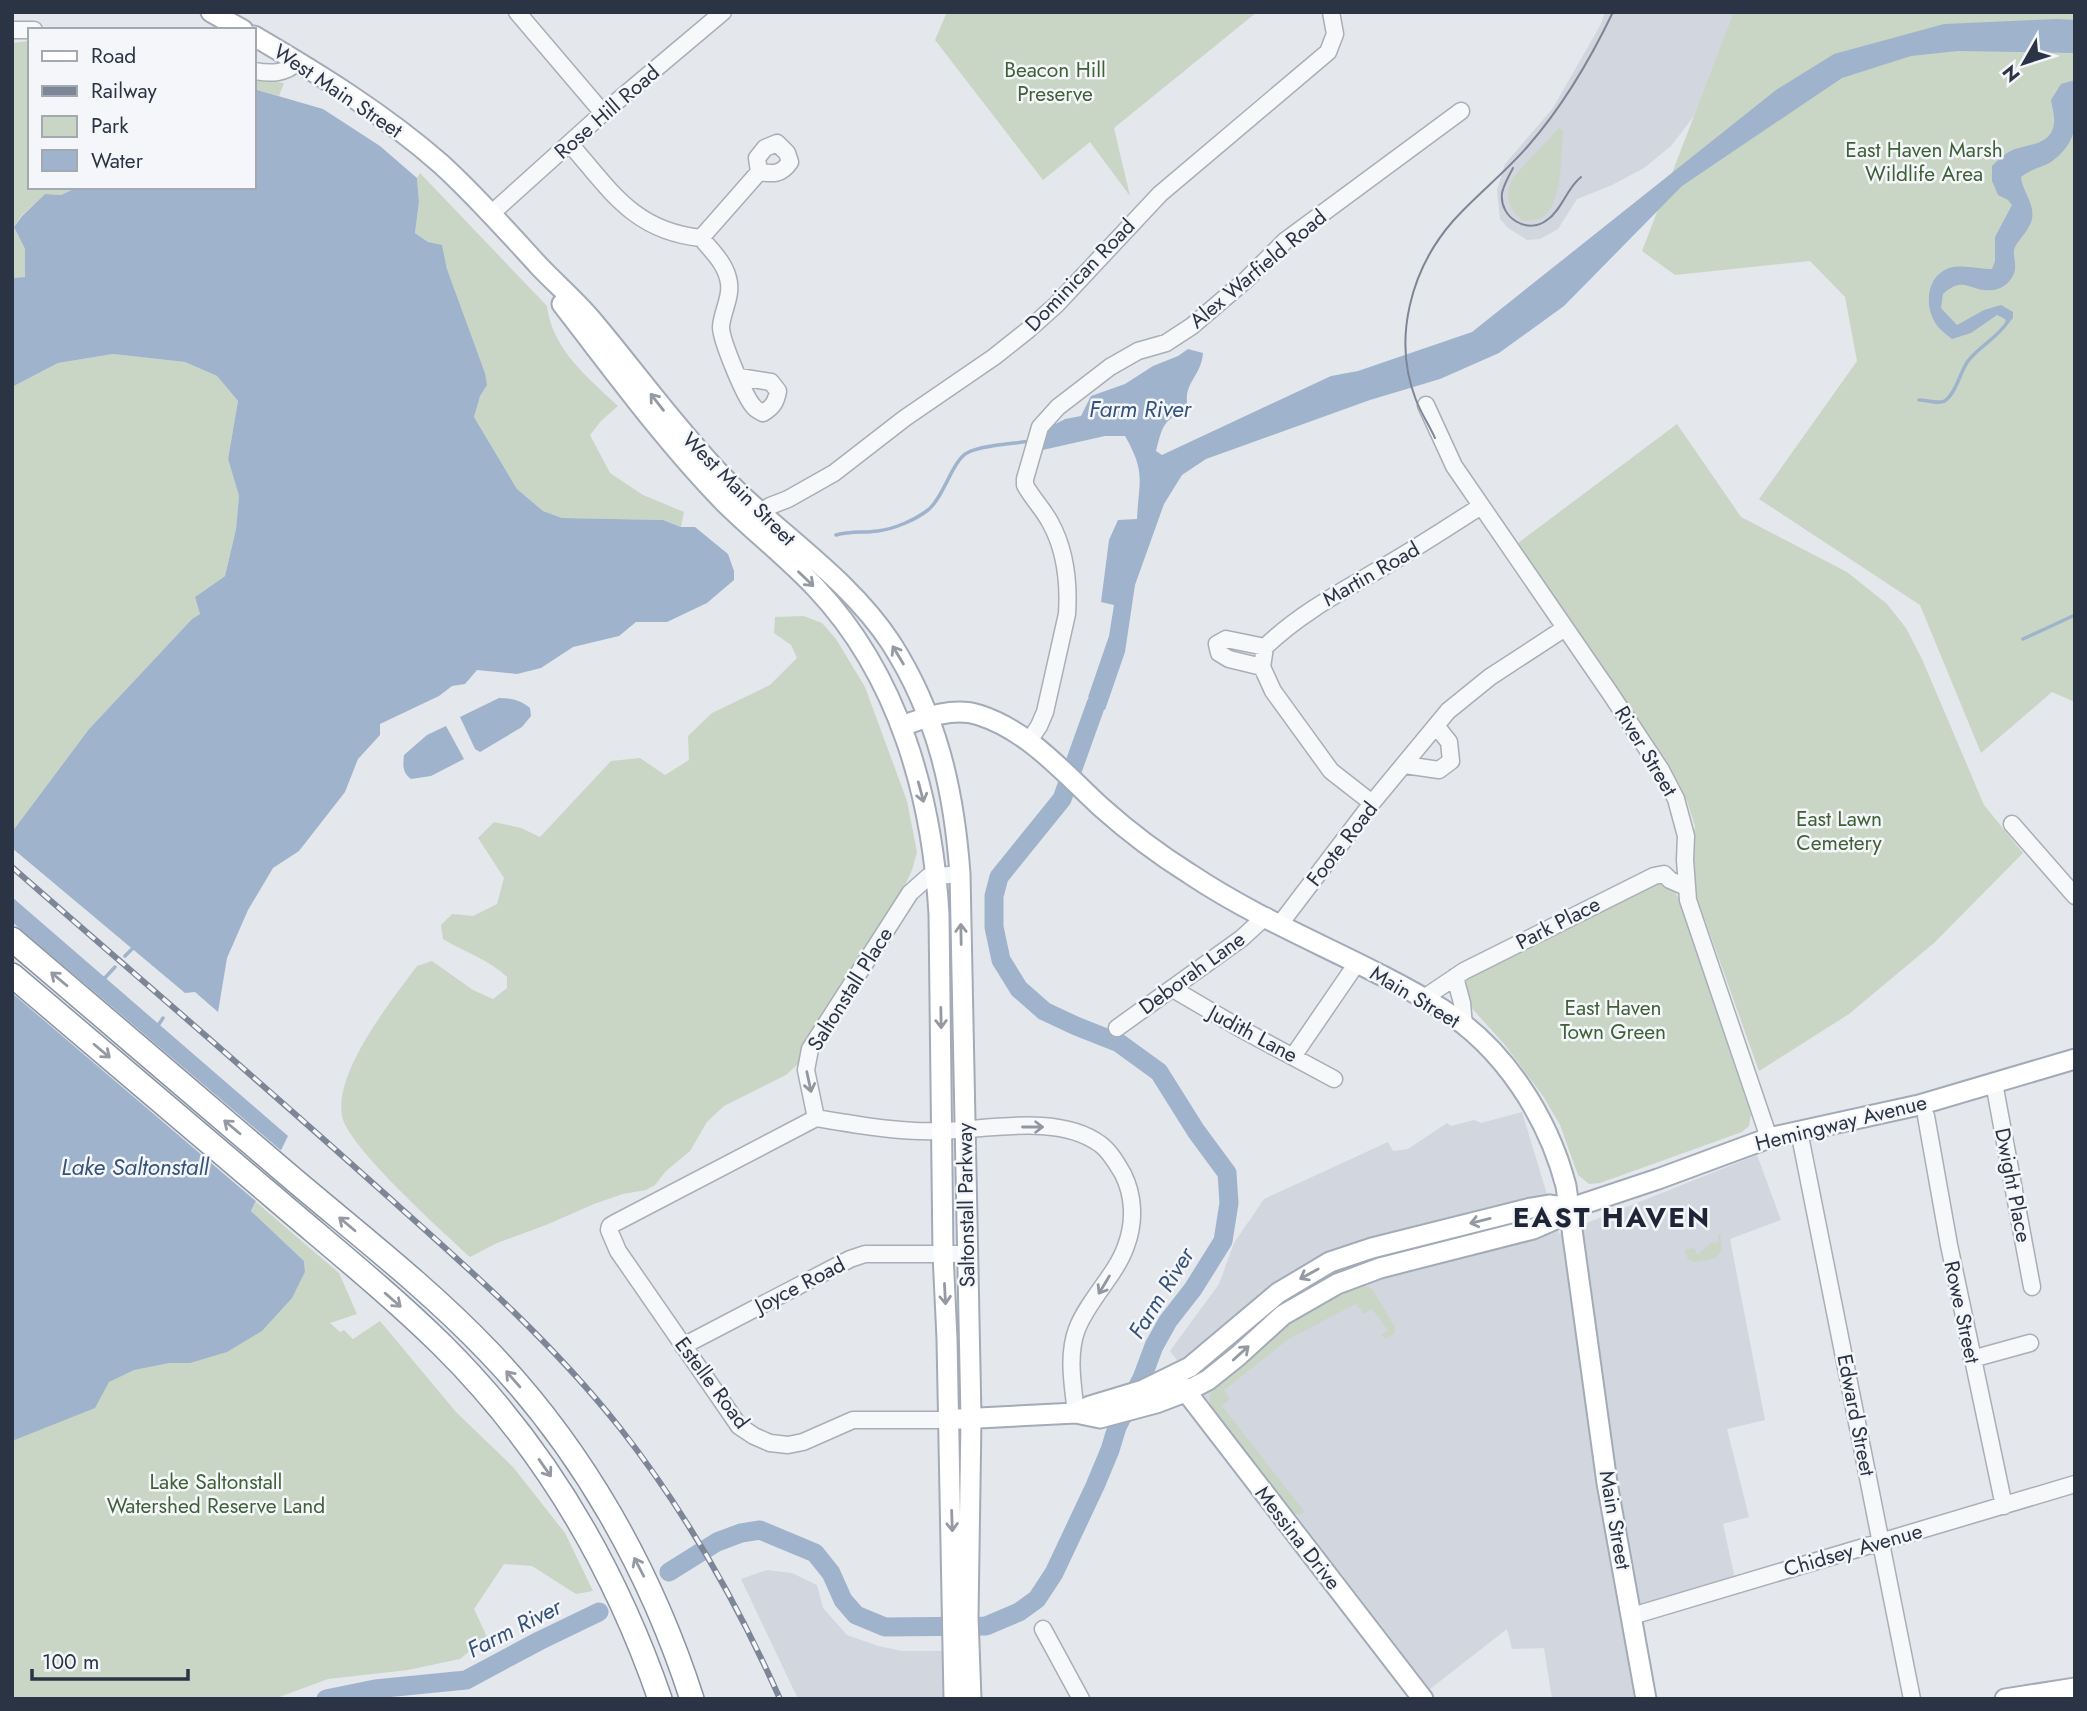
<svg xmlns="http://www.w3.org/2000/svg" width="2087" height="1711" viewBox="0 0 2087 1711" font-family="Jost,sans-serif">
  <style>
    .built { fill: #d2d6de }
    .green { fill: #c9d6c5 }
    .water { fill: #9fb4cc }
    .pier { fill: #e4e7ec }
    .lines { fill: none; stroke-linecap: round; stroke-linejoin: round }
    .stream { stroke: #9fb4cc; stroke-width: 3.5 }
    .river { stroke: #9fb4cc; stroke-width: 19 }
    .minor-casing { stroke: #a9aeb7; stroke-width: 19 }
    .major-casing { stroke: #a3abb8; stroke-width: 23 }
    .highway-casing { stroke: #8b94a3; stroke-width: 26 }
    .minor { stroke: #f7f8fa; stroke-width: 16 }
    .major { stroke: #fff; stroke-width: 19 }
    .highway { stroke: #fff; stroke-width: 23 }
    .tram { stroke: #7d8696; stroke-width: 2 }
    .rail-casing { stroke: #7d8696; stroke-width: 6 }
    .rail { stroke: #f4f6f9; stroke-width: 3.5; stroke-dasharray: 10; stroke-linecap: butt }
    .oneway { stroke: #959aa2 }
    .oneway2 { stroke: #9196a0 }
    .labels { text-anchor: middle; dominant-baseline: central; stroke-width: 5; stroke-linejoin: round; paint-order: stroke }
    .park-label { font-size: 21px; fill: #3f6138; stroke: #f4f6f9 }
    .street-label { font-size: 21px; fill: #2b3445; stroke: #f4f6f9 }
    .water-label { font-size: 23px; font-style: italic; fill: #34527a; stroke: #f4f6f9 }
    .district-label { font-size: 28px; font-weight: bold; letter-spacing: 2px; fill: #1d2536; stroke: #f4f6f9 }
  </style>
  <rect width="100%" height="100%" fill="#e4e7ec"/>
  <!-- built -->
  <path class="built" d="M 1605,12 L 1736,12 L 1694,116 L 1671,146 L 1644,168 L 1612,185 L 1577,199 L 1558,229 L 1540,239 L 1527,240 L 1508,228 L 1500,219 L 1497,190 L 1505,164 L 1553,108 L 1601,24 Z
    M 1522,1112 L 1559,1234 L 1757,1155 L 1781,1220 L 1730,1239 L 1765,1420 L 1727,1429 L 1749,1517 L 1723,1524 L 1735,1579 L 1620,1615 L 1637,1699 L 1552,1699 L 1544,1648 L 1512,1649 L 1507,1629 L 1430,1689 L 1170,1351 L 1219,1284 L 1234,1243 L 1264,1199 L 1388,1142 L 1393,1151 L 1408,1149 L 1447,1123 L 1451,1126 L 1474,1120 L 1481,1123 Z
    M 767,1570 L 792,1573 L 817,1585 L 823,1608 L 847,1635 L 878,1646 L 902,1651 L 947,1651 L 948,1699 L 798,1699 L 741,1579 Z"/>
  <!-- green -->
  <path class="green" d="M 947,12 L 1257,12 L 1114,128 L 1130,196 L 1090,142 L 1043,180 L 935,40 Z
    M 1734,12 L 2075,12 L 2075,702 L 2052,692 L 1981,753 L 1920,605 L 1759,499 L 1857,361 L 1845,297 L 1810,261 L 1675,275 L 1642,251 Z
    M 30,41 L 30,187 L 78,187 L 61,195 L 45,194 L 21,216 L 14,227 L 25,249 L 25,277 L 12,278 L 12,43 Z
    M 254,79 L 284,83 L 279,96 L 254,89 Z
    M 1559,128 L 1563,130 C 1561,152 1563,207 1541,218 C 1536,220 1530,221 1524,221 C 1507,209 1504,194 1514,176 Z
    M 420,173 L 547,306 C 552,349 588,378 618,406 L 601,421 L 590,435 L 610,473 L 643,495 L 684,512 L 681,527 L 663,520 L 562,518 L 543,511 L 517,489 L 474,417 L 485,373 L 447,269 L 442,246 L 428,242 L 415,233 L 419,202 L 417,178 Z
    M 113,354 L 185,362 L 217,376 L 238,401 L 228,459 L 239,496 L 236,529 L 225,576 L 195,597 L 200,614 L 192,619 L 89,729 L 12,832 L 12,387 L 58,363 Z
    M 1677,424 L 1741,517 L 1847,572 L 1887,604 L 1906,628 L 1922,659 L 1984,805 L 2023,853 L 1934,943 L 1849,1014 L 1759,1071 L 1695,892 L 1689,865 L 1695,826 L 1687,801 L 1518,543 Z
    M 804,616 L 822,623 L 836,639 L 865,687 L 907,801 L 917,852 L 912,870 L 905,885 L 803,1045 L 798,1064 L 786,1075 L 724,1106 L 707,1122 L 690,1151 L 666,1171 L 655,1185 L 646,1190 L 623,1194 L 594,1204 L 546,1225 L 497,1243 L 470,1257 C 443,1232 348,1147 342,1116 C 334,1071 392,1000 417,966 L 432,961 L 473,990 L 493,999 L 507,988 L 507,977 C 490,960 464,952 443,939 L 441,925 L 452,914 L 473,916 L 497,904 L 504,878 L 478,838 L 494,822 L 521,828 L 540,837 L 611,761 L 640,758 L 665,775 L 689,760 L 688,736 L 712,713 L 770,685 L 797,658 L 791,645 L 774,633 L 775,617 Z
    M 1655,883 L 1672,888 L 1678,897 L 1751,1114 L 1749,1126 L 1742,1132 L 1600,1183 L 1589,1184 L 1578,1175 L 1560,1125 L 1543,1096 L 1505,1045 L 1469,1005 L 1464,986 L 1466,979 L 1472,976 Z
    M 12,1047 L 295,1291 L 305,1272 L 304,1261 L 251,1211 L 256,1202 L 339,1273 L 357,1314 L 330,1323 L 340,1332 L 344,1330 L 353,1339 L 380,1321 L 456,1412 L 513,1467 L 565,1533 L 593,1591 L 576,1594 L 532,1566 L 504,1564 L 474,1609 L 487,1637 L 460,1659 L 408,1670 L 328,1679 L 274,1699 L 12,1699 Z
    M 1718,1235 L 1720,1235 L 1722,1249 L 1716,1258 L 1695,1262 L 1688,1260 L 1685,1250 L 1694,1248 L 1697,1255 L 1711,1243 L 1719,1242 Z
    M 1362,1284 L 1372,1289 L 1395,1327 L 1395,1332 L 1386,1339 L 1381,1335 L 1388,1330 L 1372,1309 L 1364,1314 L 1356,1304 L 1290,1338 L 1224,1390 L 1230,1399 L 1222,1406 L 1304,1511 L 1302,1514 L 1295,1514 L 1213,1410 C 1208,1402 1209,1396 1213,1388 L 1302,1313 L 1328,1297 Z"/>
  <!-- water -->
  <path class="water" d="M 2057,19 L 2075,20 L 2075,53 L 1958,51 L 1911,56 L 1842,78 L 1682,186 L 1564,306 L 1499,353 L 1440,379 L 1370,400 L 1206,459 L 1182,475 L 1164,504 L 1135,585 L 1125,652 L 1105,710 L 1088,697 L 1109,636 L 1114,605 L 1101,602 L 1109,540 L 1118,520 L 1137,519 C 1139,479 1146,473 1125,436 L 1105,436 L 1038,451 L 1042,431 L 1065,419 L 1081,416 L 1091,396 L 1125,384 L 1153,366 L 1178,356 L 1188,349 L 1203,353 C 1201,378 1182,382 1188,409 C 1163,421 1163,424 1156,451 L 1162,455 L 1331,376 L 1358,371 L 1472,332 L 1776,90 L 1834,54 L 1944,24 Z
    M 2075,80 C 2075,114 2083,139 2051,162 C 2041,168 2030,169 2021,177 C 2022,191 2035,203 2032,219 C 2030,229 2020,238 2015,247 C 2012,254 2016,261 2015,269 C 2014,279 2004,289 1993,290 C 1970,293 1965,274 1943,294 L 1941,308 L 1957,325 L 1984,310 L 2001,305 L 2013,312 L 2013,318 L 2007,325 L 2005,319 L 1997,315 L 1971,333 L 1952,339 C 1948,336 1943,332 1939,328 C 1924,311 1924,277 1949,268 C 1963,264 1978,269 1992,269 L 1995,261 L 1995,237 L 2012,205 L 2008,200 L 1998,195 L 1992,181 L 1992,166 C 1999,159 2005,153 2015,149 C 2031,144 2052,144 2054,123 C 2055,116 2052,107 2051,100 L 2061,84 Z
    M 254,89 L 323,109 L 380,146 L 417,178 L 419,202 L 415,233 L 428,242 L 442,245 L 447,269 L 485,373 L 487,385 L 480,396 L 474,417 L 517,489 L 543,511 L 562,518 L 663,520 L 681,527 L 695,527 L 728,554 L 734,571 L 734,580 L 707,603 L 667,622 L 636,622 L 619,636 L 573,647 L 541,668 L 517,674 L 477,670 L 465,684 L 452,686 L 439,696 L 380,724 L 380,735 L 358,759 L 345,792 L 299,851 L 273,868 L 248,910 L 227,958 L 218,1012 L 195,992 L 185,993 L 12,848 L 12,832 L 89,729 L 192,619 L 200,614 L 195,597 L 225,576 L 236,529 L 239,496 L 228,459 L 238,401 L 217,376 L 185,362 L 113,354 L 58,363 L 12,387 L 12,278 L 25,277 L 25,249 L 14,227 L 22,216 L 45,194 L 61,195 L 78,187 L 254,187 Z
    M 499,698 C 511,698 521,700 530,708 L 531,716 L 522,727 L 480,752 L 475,749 L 460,717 Z
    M 446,726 L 464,759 L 431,776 L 411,779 C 402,772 403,765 404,755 L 427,735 Z
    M 12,897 L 288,1136 L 251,1211 L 304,1261 L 305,1272 L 292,1298 L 262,1331 L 227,1352 L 190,1363 L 169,1363 L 134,1370 L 109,1382 L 95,1408 L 12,1441 Z"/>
  <!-- pier -->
  <path class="pier" d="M 12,922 L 284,1153 L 263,1196 L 257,1202 L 12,993 Z"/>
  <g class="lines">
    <!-- stream -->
    <path class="stream" d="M 1919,400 C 1927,400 1940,405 1946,400 C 1957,391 1960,372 1968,361 C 1979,346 1999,337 2008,321
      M 836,535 C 851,531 863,533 878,531 C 894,529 915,520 928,510 C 944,497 952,461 967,453 C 981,445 1013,444 1030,441
      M 2023,639 L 2075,615
      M 125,956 L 133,948
      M 102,981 L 115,967
      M 159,1024 L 163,1018"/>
    <!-- river -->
    <path class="river" d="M 669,1572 L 717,1542 L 741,1533 L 760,1530 L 815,1553 L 831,1573 L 843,1600 L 856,1615 L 885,1627 L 986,1626 L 1019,1612 L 1037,1599 L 1054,1573 L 1095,1486 L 1110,1450 L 1117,1427 L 1142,1378 L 1154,1346 L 1168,1321 L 1193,1289 L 1223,1241 L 1229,1203 L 1227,1173 L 1196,1131 L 1159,1072 L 1119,1043 L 1076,1026 L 1044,1011 L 1019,989 L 1001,960 L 994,927 L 994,896 L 999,877 L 1062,799 L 1096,704
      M 326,1699 L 375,1689 L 466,1680 L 539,1641 L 599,1612"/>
    <!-- minor casing -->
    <g class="minor-casing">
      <path id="minor" d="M 517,12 L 603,113
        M 12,30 L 34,30
        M 254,71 C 272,74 284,74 298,62
        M 570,144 C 611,191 634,231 701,238 L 759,172 L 757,158 L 765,148 L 777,143 L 787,153 L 790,162 C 781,175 773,174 759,172
        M 492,213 L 603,113 L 723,12
        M 701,238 C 711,250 724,262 728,278 C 733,295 722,311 721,327 C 721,340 745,398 754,407 C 756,410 760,411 763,413 C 773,407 776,402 778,391 L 771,382 L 739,377
        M 1426,405 L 1454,466 L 1610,693 L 1661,770 L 1676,799 L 1686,836 L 1685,860 L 1688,900 L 1769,1138
        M 751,520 L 770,506 L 788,499 L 834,473 L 905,418 L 994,357 L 1028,330 L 1056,305 L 1160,194 L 1328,52 L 1335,34 L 1331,12
        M 1265,647 C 1300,613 1344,590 1385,566 C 1418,547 1450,526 1481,506
        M 1262,667 L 1229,659 L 1219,653 L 1217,644 L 1226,639 L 1265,647 L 1262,667 L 1273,691 L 1331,771 L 1372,803
        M 1029,741 L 1039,726 L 1045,712 L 1067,614 C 1069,583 1065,549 1050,522 C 1043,509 1032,498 1025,485 L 1025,479 L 1040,427 L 1058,407 L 1110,367 L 1138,351 L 1166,343 L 1192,326 L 1247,279 L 1285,241 L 1461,111
        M 1405,765 L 1439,770 L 1451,761 L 1449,742 L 1437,727
        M 2012,824 L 2075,896
        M 1280,924 L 1372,803 L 1448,711 L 1490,677 L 1565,628
        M 1455,977 L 1462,1003 L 1464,1025
        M 1173,989 L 1243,1030 L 1334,1079
        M 1424,998 L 1464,971 L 1654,876 L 1664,874 L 1670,880 L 1686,887
        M 1117,1028 L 1242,938 L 1266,916
        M 1294,1055 L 1357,963
        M 1994,1083 L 2032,1287
        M 1926,1116 L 1949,1245 L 2004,1506
        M 816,1118 L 615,1223 L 610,1226 L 609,1230 L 618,1251 L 728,1410 L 739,1426 L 754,1436 L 770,1443 L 788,1445 L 803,1442 L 853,1420 L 949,1420
        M 816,1118 C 857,1125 902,1133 944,1131 C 990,1129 1060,1114 1100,1144 C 1110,1151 1117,1164 1123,1174 C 1134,1196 1135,1222 1126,1246 C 1116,1275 1088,1300 1077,1329 C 1067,1355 1073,1386 1076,1413
        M 816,1118 L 806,1070 L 810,1049 L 910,893 L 928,877 L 960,874
        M 1799,1131 L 1912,1699
        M 683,1346 L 850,1259 L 865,1254 L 966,1254
        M 1972,1359 L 2030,1343
        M 1632,1616 L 2075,1484
        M 1043,1629 L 1081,1699"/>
    </g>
    <!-- major casing -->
    <g class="major-casing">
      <path id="major" d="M 211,12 L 243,30
        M 254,36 C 319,74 384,114 441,164 C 476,196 507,231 539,266 C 556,284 575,300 591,319 C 635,371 674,426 722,476 C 776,533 847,576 891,643 C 937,715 954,790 960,874 L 971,1418 L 968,1617 L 971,1699
        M 562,304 C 614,371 664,440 723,501 C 753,531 787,557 816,588 C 899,676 932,796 939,914 L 943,1254 L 947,1339 L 954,1699
        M 902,726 C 926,717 954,707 979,715 C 1029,731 1064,773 1101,807 C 1129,832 1158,854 1190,874 C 1269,927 1361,959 1442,1009 C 1504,1048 1548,1117 1566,1186 L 1607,1483 L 1646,1699
        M 1178,1381 L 1423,1699
        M 1076,1413 L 1090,1406 L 1143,1390 L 1190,1367 L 1278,1293 L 1330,1262 L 1372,1248 L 1531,1208 L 1549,1205 L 1571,1208
        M 959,1419 L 1076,1413 L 1100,1418 L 1156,1403 L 1185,1392 L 1208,1380 L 1238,1356 L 1283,1315 L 1337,1284 L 1380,1268 L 1533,1229 L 1558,1218 L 1571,1208 L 1658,1179 L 1769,1138 L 1919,1105 L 2075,1059
        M 2005,1699 L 2075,1688"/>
    </g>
    <!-- highway casing -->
    <g class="highway-casing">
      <path id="highway" d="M 12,939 C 103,1017 195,1095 286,1173 C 354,1231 426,1286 488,1351 C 582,1449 650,1569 692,1699
        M 12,975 C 98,1048 185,1122 271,1195 C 328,1244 388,1292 442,1345 C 543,1445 614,1566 660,1699"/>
    </g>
    <!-- minor -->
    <use href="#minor" class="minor"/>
    <!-- major -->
    <use href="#major" class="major"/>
    <!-- highway -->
    <use href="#highway" class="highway"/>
    <!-- tram -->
    <path class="tram" d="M 1513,168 C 1509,176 1504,184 1502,193 C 1499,218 1528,235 1547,220 C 1562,210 1566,189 1581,177
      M 1435,438 C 1429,425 1421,413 1416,400 C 1392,339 1411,269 1453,221 C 1476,195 1505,173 1528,146 C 1563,106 1590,60 1613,12"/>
    <!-- rail casing -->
    <g class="rail-casing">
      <path id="rail" d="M 12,867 C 133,973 256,1078 375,1185 C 461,1262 548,1337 620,1428 C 685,1511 737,1602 780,1699"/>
    </g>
    <!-- rail -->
    <use href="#rail" class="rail"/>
  </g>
  <!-- one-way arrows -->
  <defs><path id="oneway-shaft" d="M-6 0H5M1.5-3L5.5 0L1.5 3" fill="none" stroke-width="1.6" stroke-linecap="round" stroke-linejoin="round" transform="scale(1.75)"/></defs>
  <g class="oneway">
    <use href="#oneway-shaft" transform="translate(657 402) rotate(-128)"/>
    <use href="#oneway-shaft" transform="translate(806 579) rotate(44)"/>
    <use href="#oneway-shaft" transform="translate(898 655) rotate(-121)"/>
    <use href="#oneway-shaft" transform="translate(921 792) rotate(75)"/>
    <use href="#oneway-shaft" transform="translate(961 934) rotate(-91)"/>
    <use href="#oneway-shaft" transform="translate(59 979) rotate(-140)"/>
    <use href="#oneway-shaft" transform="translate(941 1018) rotate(89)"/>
    <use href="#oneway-shaft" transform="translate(102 1051) rotate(40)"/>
    <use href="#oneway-shaft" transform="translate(232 1127) rotate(-140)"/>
    <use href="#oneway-shaft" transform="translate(1480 1221) rotate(166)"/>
    <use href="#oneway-shaft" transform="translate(347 1224) rotate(-140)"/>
    <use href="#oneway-shaft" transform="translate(1309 1274) rotate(151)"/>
    <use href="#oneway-shaft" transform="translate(945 1294) rotate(87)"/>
    <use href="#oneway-shaft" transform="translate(393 1300) rotate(41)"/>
    <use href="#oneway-shaft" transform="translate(1241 1353) rotate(-42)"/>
    <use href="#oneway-shaft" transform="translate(513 1379) rotate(-131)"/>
    <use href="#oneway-shaft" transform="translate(545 1468) rotate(55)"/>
    <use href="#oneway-shaft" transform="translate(952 1521) rotate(88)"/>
    <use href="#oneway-shaft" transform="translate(639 1567) rotate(-117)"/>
  </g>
  <g class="oneway2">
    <use href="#oneway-shaft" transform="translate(809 1082) rotate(78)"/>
    <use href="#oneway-shaft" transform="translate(1033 1127)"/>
    <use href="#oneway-shaft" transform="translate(1104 1285) rotate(121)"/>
  </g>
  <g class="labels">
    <!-- park labels -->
    <g class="park-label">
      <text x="1055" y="70">Beacon Hill<tspan x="1055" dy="24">Preserve</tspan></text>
      <text x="1924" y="150">East Haven Marsh<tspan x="1924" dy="24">Wildlife Area</tspan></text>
      <text x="1839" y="819">East Lawn<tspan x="1839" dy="24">Cemetery</tspan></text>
      <text x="1613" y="1008">East Haven<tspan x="1613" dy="24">Town Green</tspan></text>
      <text x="216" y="1482">Lake Saltonstall<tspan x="216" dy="24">Watershed Reserve Land</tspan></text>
    </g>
    <!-- street labels -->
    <g class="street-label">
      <text transform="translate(338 91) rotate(34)">West Main Street</text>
      <text transform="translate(607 112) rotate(-41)">Rose Hill Road</text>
      <text transform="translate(1258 269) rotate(-40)">Alex Warfield Road</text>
      <text transform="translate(1080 275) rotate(-46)">Dominican Road</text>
      <text transform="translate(739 489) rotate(45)">West Main Street</text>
      <text transform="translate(1371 574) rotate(-30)">Martin Road</text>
      <text transform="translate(1646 751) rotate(59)">River Street</text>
      <text transform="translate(1342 844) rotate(-52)">Foote Road</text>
      <text transform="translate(1558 923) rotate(-27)">Park Place</text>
      <text transform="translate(1192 973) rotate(-36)">Deborah Lane</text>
      <text transform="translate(850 989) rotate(-58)">Saltonstall Place</text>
      <text transform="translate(1415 997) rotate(31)">Main Street</text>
      <text transform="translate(1253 1034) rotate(28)">Judith Lane</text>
      <text transform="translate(1841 1123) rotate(-14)">Hemingway Avenue</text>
      <text transform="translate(2013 1185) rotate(79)">Dwight Place</text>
      <text transform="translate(966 1205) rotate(-91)">Saltonstall Parkway</text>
      <text transform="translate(800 1285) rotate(-27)">Joyce Road</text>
      <text transform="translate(1962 1312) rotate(78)">Rowe Street</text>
      <text transform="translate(712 1383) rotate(53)">Estelle Road</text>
      <text transform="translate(1856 1415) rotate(79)">Edward Street</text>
      <text transform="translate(1615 1520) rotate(80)">Main Street</text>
      <text transform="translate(1298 1538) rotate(52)">Messina Drive</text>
      <text transform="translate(1853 1550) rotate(-16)">Chidsey Avenue</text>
    </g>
    <!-- water labels -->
    <g class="water-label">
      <text x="1140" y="409">Farm River</text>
      <text x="135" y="1167">Lake Saltonstall</text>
      <text transform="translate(1161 1293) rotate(-58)">Farm River</text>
      <text transform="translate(514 1628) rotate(-27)">Farm River</text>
    </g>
    <!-- district labels -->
    <g class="district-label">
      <text x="1612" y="1217">EAST HAVEN</text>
    </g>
  </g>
  <!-- border -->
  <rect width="2087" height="1711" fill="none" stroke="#2b3445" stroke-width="28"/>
  <!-- legend -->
  <rect x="28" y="28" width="228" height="161" fill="#f4f6f9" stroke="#a4a8b1" stroke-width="2"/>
  <rect x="42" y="51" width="35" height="10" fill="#ffffff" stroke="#a4a8b1" stroke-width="2"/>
  <text x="91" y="63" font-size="21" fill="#2b3445">Road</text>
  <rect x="42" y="86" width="35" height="10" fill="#7d8696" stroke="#a4a8b1" stroke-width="2"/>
  <text x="91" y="98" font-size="21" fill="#2b3445">Railway</text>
  <rect x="42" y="116" width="35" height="21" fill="#c9d6c5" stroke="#a4a8b1" stroke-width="2"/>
  <text x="91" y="133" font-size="21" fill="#2b3445">Park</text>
  <rect x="42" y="150" width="35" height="21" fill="#9fb4cc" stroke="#a4a8b1" stroke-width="2"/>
  <text x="91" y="168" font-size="21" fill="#2b3445">Water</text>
  <!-- north arrow -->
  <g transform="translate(2024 63) rotate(231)" stroke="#f4f6f9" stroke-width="5" paint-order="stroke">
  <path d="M0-5L12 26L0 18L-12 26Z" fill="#2b3445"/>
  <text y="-10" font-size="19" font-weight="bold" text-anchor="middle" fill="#2b3445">N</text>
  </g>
  <!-- scale -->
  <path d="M32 1669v10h156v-10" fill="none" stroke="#2b3445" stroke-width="3.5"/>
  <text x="42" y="1669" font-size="21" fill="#2b3445" stroke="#f4f6f9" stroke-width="5" paint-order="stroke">100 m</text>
</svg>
